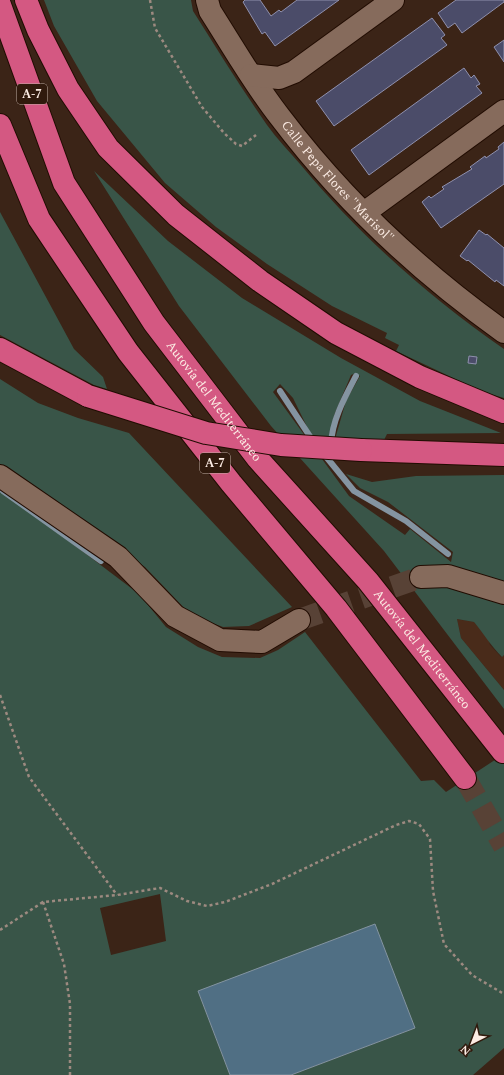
<svg xmlns="http://www.w3.org/2000/svg" width="504" height="1075" viewBox="0 0 504 1075" font-family="Spectral,serif">
  <style>
    .built { fill: #492b1a }
    .green { fill: #395548; fill-rule: evenodd }
    .water { fill: #506f84; stroke: #8494a1 }
    .lines { fill: none; stroke-linecap: round; stroke-linejoin: round }
    .stream { stroke: #8494a1; stroke-width: 6 }
    .building { fill: #4b4c69; stroke: #8f90ad }
    .minor-tunnel { stroke: #584236; stroke-width: 22; stroke-dasharray: 22 11; stroke-linecap: butt }
    .highway-tunnel { stroke: #584236; stroke-width: 22; stroke-dasharray: 22 11; stroke-linecap: butt }
    .minor-casing { stroke: #210c02; stroke-width: 24 }
    .highway-casing { stroke: #210c02; stroke-width: 24 }
    .path { stroke: #9d8a80; stroke-width: 2.5; stroke-dasharray: 3 3; stroke-linecap: butt }
    .minor { stroke: #866b5c; stroke-width: 22 }
    .highway { stroke: #d45882; stroke-width: 22 }
    .highway-bridge-casing { stroke: #210c02; stroke-width: 24; stroke-linecap: butt }
    .highway-bridge { stroke: #d45882; stroke-width: 22 }
    .labels { text-anchor: middle; dominant-baseline: central; stroke-width: 3; stroke-linejoin: round; paint-order: stroke }
    .shield { fill: #301a0d; stroke: #bfada4; stroke-width: 1 }
    .shield-label { font-size: 12px; font-weight: bold; fill: #fcece4 }
    .street-label { font-size: 13px; fill: #fcece4; stroke: #301a0d }
  </style>
  <rect width="100%" height="100%" fill="#3b2417"/>
  <!-- built -->
  <path class="built" d="M 457,619 L 474,622 L 488,638 L 490,645 L 501,657 L 504,655 L 504,690 L 461,638 Z"/>
  <!-- green -->
  <path class="green" d="M 44,0 L 191,0 L 193,11 C 217,49 241,88 267,125 C 277,139 289,151 300,164 C 360,236 428,296 504,349 L 504,398 L 483,392 L 396,351 L 399,345 L 385,338 L 387,333 L 332,306 L 267,264 L 216,227 L 165,183 L 97,101 L 54,26 Z
    M 94,171 L 168,241 L 242,298 L 341,358 L 420,401 L 501,433 L 387,434 L 383,442 L 335,439 L 346,401 L 360,376 L 356,373 L 351,375 L 335,413 L 328,439 L 312,437 L 293,398 L 280,384 L 273,392 L 349,496 L 405,535 L 410,529 L 451,562 L 453,552 L 388,502 L 360,488 L 346,474 L 372,482 L 416,476 L 504,475 L 504,586 L 447,582 L 504,600 L 504,655 L 502,657 C 491,646 484,634 474,622 L 457,619 L 461,638 L 504,690 L 504,709 L 384,551 L 271,426 L 179,306 Z
    M 0,212 L 74,349 L 103,377 L 107,389 L 94,385 L 0,335 Z
    M 0,379 L 38,403 L 78,418 L 129,433 L 292,607 L 249,626 L 223,627 L 191,615 L 145,567 L 31,489 L 0,464 Z
    M 0,489 L 139,594 L 166,627 L 198,647 L 222,657 L 260,658 L 278,650 L 305,632 L 421,781 L 434,780 L 446,792 L 504,754 L 504,1048 L 473,1075 L 291,1075 L 415,1028 L 198,991 L 230,1075 L 0,1075 ZM 160,894 L 166,941 L 111,955 L 100,908 Z"/>
  <!-- water -->
  <path class="water" d="M 375,924 L 415,1028 L 291,1075 L 230,1075 L 198,991 Z"/>
  <g class="lines">
    <!-- stream -->
    <path class="stream" d="M 280,391 L 313,441
      M 331,444 C 332,420 345,397 356,376
      M 323,453 L 354,491 L 406,521 L 448,554
      M 3,491 L 101,561"/>
  </g>
  <!-- building -->
  <path class="building" d="M 245,0 L 260,0 L 271,16 L 279,10 L 281,12 L 297,0 L 339,0 L 275,46 L 265,32 L 262,34 L 243,2 Z
    M 456,0 L 504,0 L 504,2 L 462,33 L 455,23 L 448,28 L 438,13 Z
    M 432,18 L 445,35 L 441,38 L 447,45 L 334,126 L 316,101 Z
    M 504,40 L 504,62 L 494,47 Z
    M 464,68 L 471,78 L 474,75 L 480,84 L 476,86 L 482,93 L 369,175 L 351,150 Z
    M 504,142 L 504,184 L 441,228 L 422,202 L 429,196 L 431,198 L 444,189 L 442,187 L 472,169 L 470,167 L 485,156 L 486,158 L 499,149 L 498,147 Z
    M 479,230 L 486,235 L 487,234 L 504,248 L 504,286 L 496,280 L 495,282 L 468,260 L 467,261 L 460,256 Z
    M 469,356 L 477,357 L 476,364 L 468,363 Z"/>
  <g class="lines">
    <!-- minor-tunnel -->
    <path class="minor-tunnel" d="M 299,620 L 421,577"/>
    <!-- highway-tunnel -->
    <path class="highway-tunnel" d="M 465,778 L 504,846"/>
    <!-- minor casing -->
    <g class="minor-casing">
      <g id="minor">
        <path id="s1" d="M 207,0 L 210,11 C 233,47 254,84 280,117 C 342,199 420,272 504,332"/>
        <path d="M 251,75 L 279,78 L 294,72 L 393,0"/>
        <path d="M 364,213 L 504,111"/>
        <path d="M 0,476 L 118,557 L 175,616 L 220,640 L 262,642 L 299,620"/>
        <path d="M 421,577 L 448,576 L 504,593"/>
      </g>
    </g>
    <!-- highway casing -->
    <g class="highway-casing">
      <g id="highway">
        <path d="M 26,0 L 38,30 L 68,89 L 108,148 L 176,215 L 260,281 L 336,333 L 420,377 L 504,412"/>
        <path id="s2" d="M 0,5 L 64,183 L 154,323 L 258,459 L 368,581 L 503,752"/>
        <path d="M 0,125 L 39,219 L 128,352 L 231,483 L 336,608 L 465,778"/>
        <path d="M 0,349 L 88,396"/>
        <path d="M 361,450 L 504,455"/>
      </g>
    </g>
    <!-- path -->
    <path class="path" d="M 150,0 L 155,28 L 202,107 L 224,133 L 236,144 L 242,146 L 256,135
      M 0,695 L 29,777 L 117,895
      M 0,930 L 43,902
      M 70,1075 L 70,1004 L 64,964 L 43,902 L 117,895 L 160,888 L 187,901 L 207,906 L 225,902 L 272,884 L 396,825 L 409,821 L 419,824 L 430,839 L 433,891 L 444,944 L 472,975 L 504,994"/>
    <!-- minor -->
    <use href="#minor" class="minor"/>
    <!-- highway -->
    <use href="#highway" class="highway"/>
    <!-- highway-bridge casing -->
    <g class="highway-bridge-casing">
      <path id="highway-bridge" d="M 88,396 L 206,433 L 281,445 L 361,450"/>
    </g>
    <!-- highway-bridge -->
    <use href="#highway-bridge" class="highway-bridge"/>
  </g>
  <g class="labels">
    <!-- shield labels -->
    <g class="shield">
      <rect x="17" y="84" width="30" height="20" rx="3"/>
      <rect x="200" y="453" width="30" height="20" rx="3"/>
    </g>
    <g class="shield-label">
      <text x="32" y="94">A-7</text>
      <text x="215" y="463">A-7</text>
    </g>
    <!-- street labels -->
    <g class="street-label">
      <text stroke="none"><textPath href="#s1" startOffset="225">Calle Pepa Flores "Marisol"</textPath></text>
      <text stroke="none"><textPath href="#s2" startOffset="454">Autovía del Mediterráneo</textPath></text>
      <text stroke="none"><textPath href="#s2" startOffset="778">Autovía del Mediterráneo</textPath></text>
    </g>
  </g>
  <!-- north arrow -->
  <g transform="translate(472 1043) rotate(222)" stroke="#301a0d" stroke-width="3" paint-order="stroke">
  <path d="M0-3L7 15L0 10L-7 15Z" fill="#fcece4"/>
  <text y="-6" font-size="11" font-weight="bold" text-anchor="middle" fill="#fcece4">N</text>
  </g>
</svg>
